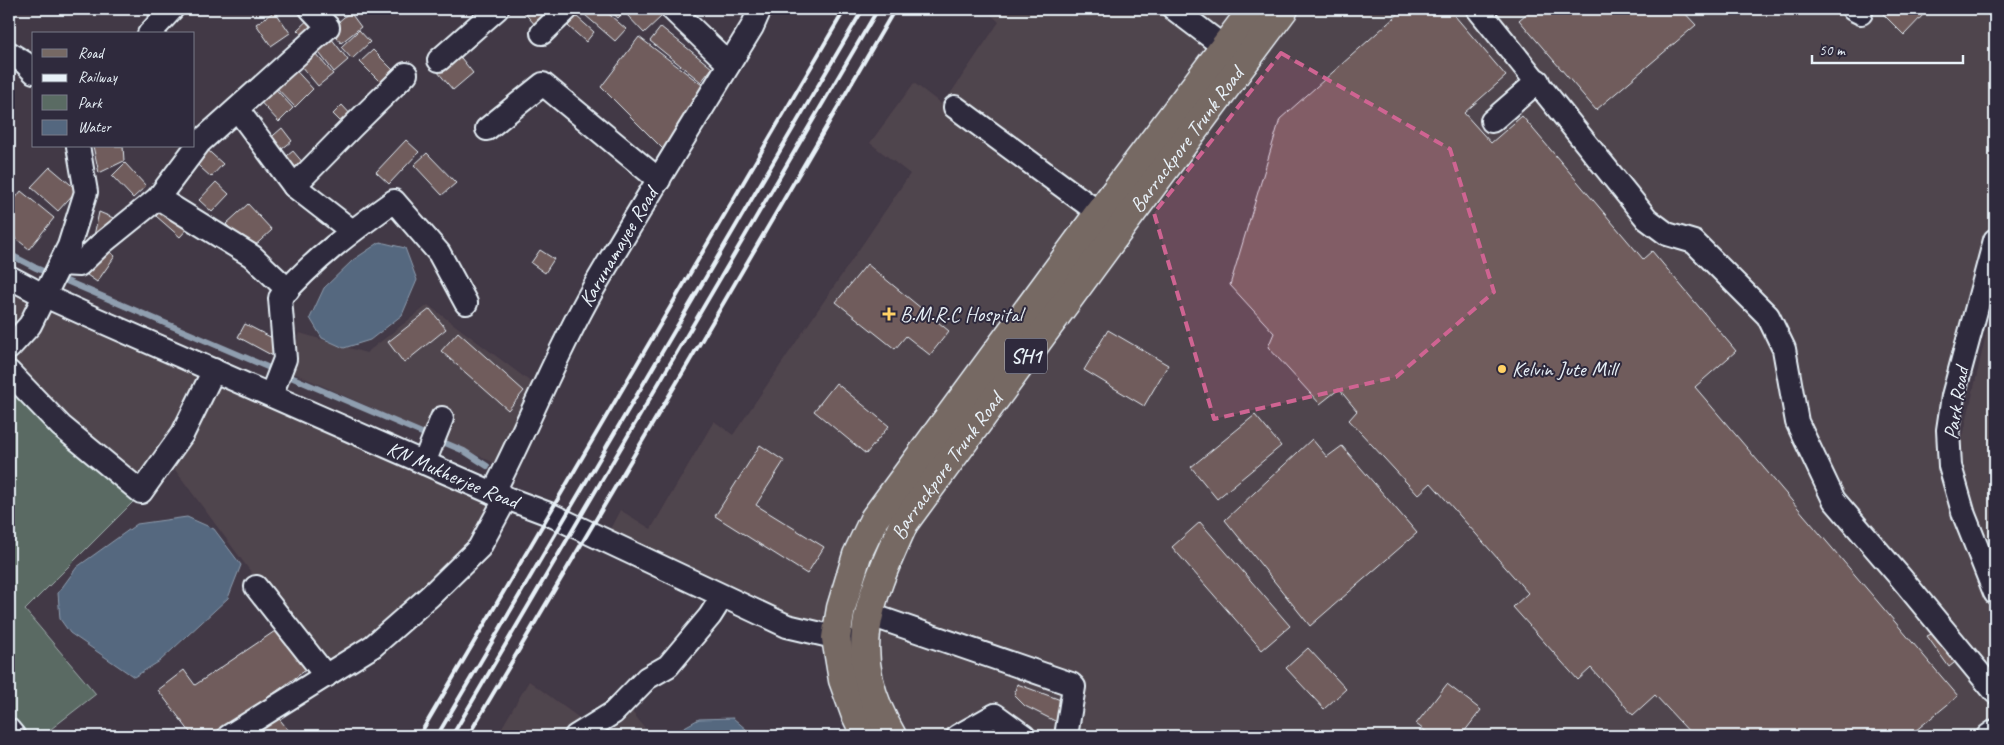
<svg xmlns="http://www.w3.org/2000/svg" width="2004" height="745" viewBox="0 0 2004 745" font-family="Caveat,sans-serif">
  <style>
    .built { fill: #50444d }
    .green { fill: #5a6b63; stroke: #a1aeae }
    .water { fill: #54677f; stroke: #8f9eaf }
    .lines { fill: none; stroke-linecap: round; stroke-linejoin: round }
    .stream { stroke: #8f9eaf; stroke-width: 6 }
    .building { fill: #6f5c5c; stroke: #e8f1f8 }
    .minor-casing { stroke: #e8f1f8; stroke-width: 26 }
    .major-casing { stroke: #e8f1f8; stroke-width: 31 }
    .minor { stroke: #2f2a3d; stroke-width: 22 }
    .major { stroke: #766964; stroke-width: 28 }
    .rail { stroke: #e8f1f8; stroke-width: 4 }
    .marked { fill: #cf6492; fill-opacity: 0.2; stroke: #cf6492; stroke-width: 4; stroke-dasharray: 10 6; stroke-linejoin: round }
    .poi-dot { fill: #ffd166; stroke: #2f2a3d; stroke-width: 2 }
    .labels { text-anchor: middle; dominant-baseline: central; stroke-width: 4; stroke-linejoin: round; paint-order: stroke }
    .shield { fill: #2f2a3d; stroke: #b0b5c0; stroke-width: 1 }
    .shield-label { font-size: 20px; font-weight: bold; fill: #e8f1f8 }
    .street-label { font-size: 21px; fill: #e8f1f8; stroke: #2f2a3d }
    .poi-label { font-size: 21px; fill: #e8f1f8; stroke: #2f2a3d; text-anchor: start }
  </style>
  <rect width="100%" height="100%" fill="#423946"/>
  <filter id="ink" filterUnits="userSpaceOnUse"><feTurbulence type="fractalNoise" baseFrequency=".02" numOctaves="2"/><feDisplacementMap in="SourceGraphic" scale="10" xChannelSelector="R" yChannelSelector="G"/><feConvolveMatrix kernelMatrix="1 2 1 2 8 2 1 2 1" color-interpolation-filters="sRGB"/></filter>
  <g filter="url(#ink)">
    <!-- built -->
    <path class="built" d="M 985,9 L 1156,9 L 1228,62 L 1114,215 L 948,97 L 999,22 Z
      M 1183,9 L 1263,9 L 1234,48 Z
      M 1295,9 L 1990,9 L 1995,14 L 1995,209 L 1952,358 L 1940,438 L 1962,441 L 1995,294 L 1995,736 L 1072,736 L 1079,675 L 872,607 L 952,463 Z
      M 914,83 L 1103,228 L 941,449 L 869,558 L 846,633 L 749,601 L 608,533 L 620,510 L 651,529 L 714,421 L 733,435 L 877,223 L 910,174 L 870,143 Z
      M 9,287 L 34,302 L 9,335 Z
      M 428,305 L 532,383 L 499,465 L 287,370 L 300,333 L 366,353 Z
      M 48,306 L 204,374 L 141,486 L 9,364 L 9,360 L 31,334 Z
      M 216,376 L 496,505 L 473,540 L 370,641 L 327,666 L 271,599 L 170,463 Z
      M 869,623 L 1066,691 L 1058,736 L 1033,736 L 992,711 L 950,736 L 885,736 Z
      M 529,681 L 597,731 L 629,708 L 645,728 L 636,736 L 497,736 Z"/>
    <!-- green -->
    <path class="green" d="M 9,380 L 136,499 L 25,610 L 96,694 L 42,736 L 21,736 L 9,722 Z"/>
    <!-- water -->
    <path class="water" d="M 380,242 L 405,248 L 417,280 L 402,315 L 370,340 L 344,348 L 322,338 L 310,318 L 324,288 L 353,260 Z
      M 187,517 L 214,529 L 241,565 L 228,598 L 160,661 L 134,677 L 70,633 L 60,619 L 58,593 L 77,567 L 137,524 Z
      M 733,718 L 754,736 L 668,736 L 699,719 Z"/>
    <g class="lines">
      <!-- stream -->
      <path class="stream" d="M 9,254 L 36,268 L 464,451 L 487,466"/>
    </g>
    <!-- building -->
    <path class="building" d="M 142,9 L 159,9 L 151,17 Z
      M 521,9 L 550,9 L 554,13 L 537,27 Z
      M 590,9 L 603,9 L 626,29 L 615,41 L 585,15 Z
      M 608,9 L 627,9 L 618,18 Z
      M 634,9 L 655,9 L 662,16 L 644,33 L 627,15 Z
      M 1404,9 L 1449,9 L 1506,76 L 1464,113 L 1491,143 L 1522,116 L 1643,259 L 1652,251 L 1736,351 L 1695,387 L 1958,696 L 1909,736 L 1857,736 L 1851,730 L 1845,736 L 1693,736 L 1655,695 L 1633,715 L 1591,668 L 1578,680 L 1513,607 L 1528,593 L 1431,483 L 1418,495 L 1349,420 L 1357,411 L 1339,389 L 1320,404 L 1268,347 L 1274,333 L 1230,285 L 1280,119 Z
      M 1532,9 L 1681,9 L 1696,25 L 1596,110 L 1519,20 Z
      M 1881,9 L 1918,9 L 1924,14 L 1904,35 L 1880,11 Z
      M 275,11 L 290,33 L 271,46 L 256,24 Z
      M 350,12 L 361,27 L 341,43 L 330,29 Z
      M 313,15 L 324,26 L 308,41 L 297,30 Z
      M 576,16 L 594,32 L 586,42 L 568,26 Z
      M 661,27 L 712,68 L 701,82 L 650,41 Z
      M 359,30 L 370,42 L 352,59 L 341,47 Z
      M 328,34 L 348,60 L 334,72 L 313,45 Z
      M 639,37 L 706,88 L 665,151 L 601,87 Z
      M 309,46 L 333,74 L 318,86 L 295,59 Z
      M 373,50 L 393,70 L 380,82 L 360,62 Z
      M 458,54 L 473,73 L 453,90 L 437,71 Z
      M 290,64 L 313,89 L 295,107 L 271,82 Z
      M 270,83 L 293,108 L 279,122 L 255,96 Z
      M 342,105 L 354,118 L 345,126 L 333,114 Z
      M 282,128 L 292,141 L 277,153 L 267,141 Z
      M 406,140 L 419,152 L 389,184 L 376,172 Z
      M 202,145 L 223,164 L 211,177 L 190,158 Z
      M 93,146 L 123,146 L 124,161 L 99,173 Z
      M 293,151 L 304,164 L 293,173 L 282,160 Z
      M 427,153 L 456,183 L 442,195 L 414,165 Z
      M 125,163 L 146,186 L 133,198 L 112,176 Z
      M 50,167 L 77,190 L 58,211 L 31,187 Z
      M 216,182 L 229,194 L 212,212 L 199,200 Z
      M 21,191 L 54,218 L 29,249 L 9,233 L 9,207 Z
      M 248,204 L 272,230 L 250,250 L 226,224 Z
      M 166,206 L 189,227 L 180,237 L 156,216 Z
      M 99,212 L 123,222 L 91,250 Z
      M 106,249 L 115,256 L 97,282 L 87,275 Z
      M 540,250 L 554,259 L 545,273 L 531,263 Z
      M 867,264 L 949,331 L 930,355 L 906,336 L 895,349 L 836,302 Z
      M 430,309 L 446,329 L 404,363 L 388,342 Z
      M 245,324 L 282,343 L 275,357 L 238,337 Z
      M 1108,330 L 1168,365 L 1144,406 L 1084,370 Z
      M 458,332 L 524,391 L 508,410 L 441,351 Z
      M 836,383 L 889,426 L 866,454 L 814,411 Z
      M 1255,415 L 1281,446 L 1217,499 L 1191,467 Z
      M 1312,439 L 1327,457 L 1342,446 L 1417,533 L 1310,626 L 1225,520 Z
      M 760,445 L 784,461 L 756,505 L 824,547 L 807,574 L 715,516 Z
      M 1200,522 L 1290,626 L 1262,650 L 1172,547 Z
      M 281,627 L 310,667 L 215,736 L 193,736 L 158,690 L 184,670 L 195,685 Z
      M 1938,631 L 1959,659 L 1949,667 L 1927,636 Z
      M 1308,648 L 1346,689 L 1324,709 L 1286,668 Z
      M 1017,684 L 1069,703 L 1059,723 L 1025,706 L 1014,695 Z
      M 1447,684 L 1481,710 L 1461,736 L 1432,736 L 1416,724 Z
      M 277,716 L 293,736 L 252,736 Z"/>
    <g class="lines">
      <!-- minor casing -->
      <g class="minor-casing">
        <g id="minor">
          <path d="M 672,9 L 729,64"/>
          <path d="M 1174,9 L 1224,47"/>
          <path d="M 1478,9 L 1647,219 L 1667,234 L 1694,242 L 1768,316 L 1784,349 L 1797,422 L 1834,500 L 1901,578 L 1995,692"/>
          <path d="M 1853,9 L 1861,13"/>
          <path d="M 542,33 L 567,9"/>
          <path d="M 149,34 L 172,9"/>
          <path d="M 9,53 L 25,63 L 34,72"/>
          <path d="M 439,60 L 497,9"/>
          <path d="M 955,107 L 1099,213"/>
          <path d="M 237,109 L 294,186 L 352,231"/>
          <path d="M 1492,121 L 1538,81"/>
          <path d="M 487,129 L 543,84 L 659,180"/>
          <path d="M 294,186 L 352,127 L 406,74"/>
          <path d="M 158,198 L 252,256 L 288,290"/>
          <path d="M 1995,240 L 1953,396 L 1948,430 L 1950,466 L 1964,515 L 1995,593"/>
          <path d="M 60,264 L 79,265 L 101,244 L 158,198 L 200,142 L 328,27 L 311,9"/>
          <path id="s1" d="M 9,277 L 45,296 L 87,315 L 493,493 L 549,514 L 787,626 L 864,644"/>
          <path d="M 9,348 L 30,325 L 69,246 L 86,192 L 78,146"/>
          <path d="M 9,372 L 61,426 L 141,492 L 183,433 L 214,370"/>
          <path d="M 271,395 L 285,359 L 280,298 C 313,260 353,230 394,201 L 439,253 L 466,303"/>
          <path d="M 424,463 L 442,418"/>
          <path id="s2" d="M 493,493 C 528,426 555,355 593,289 C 644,201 699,114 752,27 L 760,9"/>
          <path d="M 256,587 L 326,676"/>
          <path d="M 868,614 L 1071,684 L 1074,687 L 1066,736"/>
          <path d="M 9,730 L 14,736"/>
          <path d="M 229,736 L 373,646 L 430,596 L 479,548 L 506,498"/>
          <path d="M 576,736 L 613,713 L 647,678 L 668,666 L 710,616 L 722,597"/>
          <path d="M 958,736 L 995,715 L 1024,736"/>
          <path d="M 1988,736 L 1995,731"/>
        </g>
      </g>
      <!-- major casing -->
      <g class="major-casing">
        <g id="major">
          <path d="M 866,736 L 855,713 L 843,680 L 836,638 L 841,608 L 857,555 L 874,519 L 1099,213 L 1253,9"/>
          <path id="s3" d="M 892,736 C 844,653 868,603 904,523 L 1122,226 L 1284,9"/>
        </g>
      </g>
      <!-- minor -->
      <use href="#minor" class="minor"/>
      <!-- major -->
      <use href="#major" class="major"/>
      <!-- rail -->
      <path class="rail" d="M 419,736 L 845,9
        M 437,736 L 863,9
        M 452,736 L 878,9
        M 468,736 L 689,362 L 895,9"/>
    </g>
  </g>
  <!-- marked area -->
  <path class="marked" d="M 1281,53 L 1450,149 L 1494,292 L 1396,377 L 1214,419 L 1154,213 Z"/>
  <!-- markers -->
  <g class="poi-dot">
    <path d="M886.5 306.5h5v5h5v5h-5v5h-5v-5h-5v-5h5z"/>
    <circle cx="1502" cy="369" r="5"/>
  </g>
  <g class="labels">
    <!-- shield labels -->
    <rect class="shield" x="1005" y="338.5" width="42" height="35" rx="4"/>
    <g class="shield-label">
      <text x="1026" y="356">SH1</text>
    </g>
    <!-- street labels -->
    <g class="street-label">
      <text stroke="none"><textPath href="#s3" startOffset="701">Barrackpore Trunk Road</textPath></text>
      <text stroke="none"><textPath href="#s2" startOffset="276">Karunamayee Road</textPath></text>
      <text transform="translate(1956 403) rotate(-81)">Park Road</text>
      <text stroke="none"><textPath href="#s3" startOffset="296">Barrackpore Trunk Road</textPath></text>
      <text stroke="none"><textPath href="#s1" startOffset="486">KN Mukherjee Road</textPath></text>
    </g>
    <!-- poi labels -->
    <g class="poi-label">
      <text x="900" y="314">B.M.R.C Hospital</text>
      <text x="1512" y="369">Kelvin Jute Mill</text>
    </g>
  </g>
  <!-- margin -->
  <rect width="2004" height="745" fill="none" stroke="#2f2a3d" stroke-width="30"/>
  <rect x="15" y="15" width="1974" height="715" fill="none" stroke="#e8f1f8" stroke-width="2" filter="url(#ink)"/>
  <!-- legend -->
  <rect x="32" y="32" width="162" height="115" fill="#2f2a3d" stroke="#797a88"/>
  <rect x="42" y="49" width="25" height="8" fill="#766964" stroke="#797a88"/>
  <text x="78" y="58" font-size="15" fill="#e8f1f8">Road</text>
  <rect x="42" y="74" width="25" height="8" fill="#e8f1f8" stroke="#797a88"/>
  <text x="78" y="82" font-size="15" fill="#e8f1f8">Railway</text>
  <rect x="42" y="95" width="25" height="15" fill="#5a6b63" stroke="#797a88"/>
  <text x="78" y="108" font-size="15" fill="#e8f1f8">Park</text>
  <rect x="42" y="120" width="25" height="15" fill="#54677f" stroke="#797a88"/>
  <text x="78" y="132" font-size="15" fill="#e8f1f8">Water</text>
  <!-- scale -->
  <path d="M1812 55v8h151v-8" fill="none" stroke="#e8f1f8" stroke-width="2.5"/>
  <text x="1819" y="55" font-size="15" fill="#e8f1f8" stroke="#2f2a3d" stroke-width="4" paint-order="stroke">50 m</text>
</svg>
